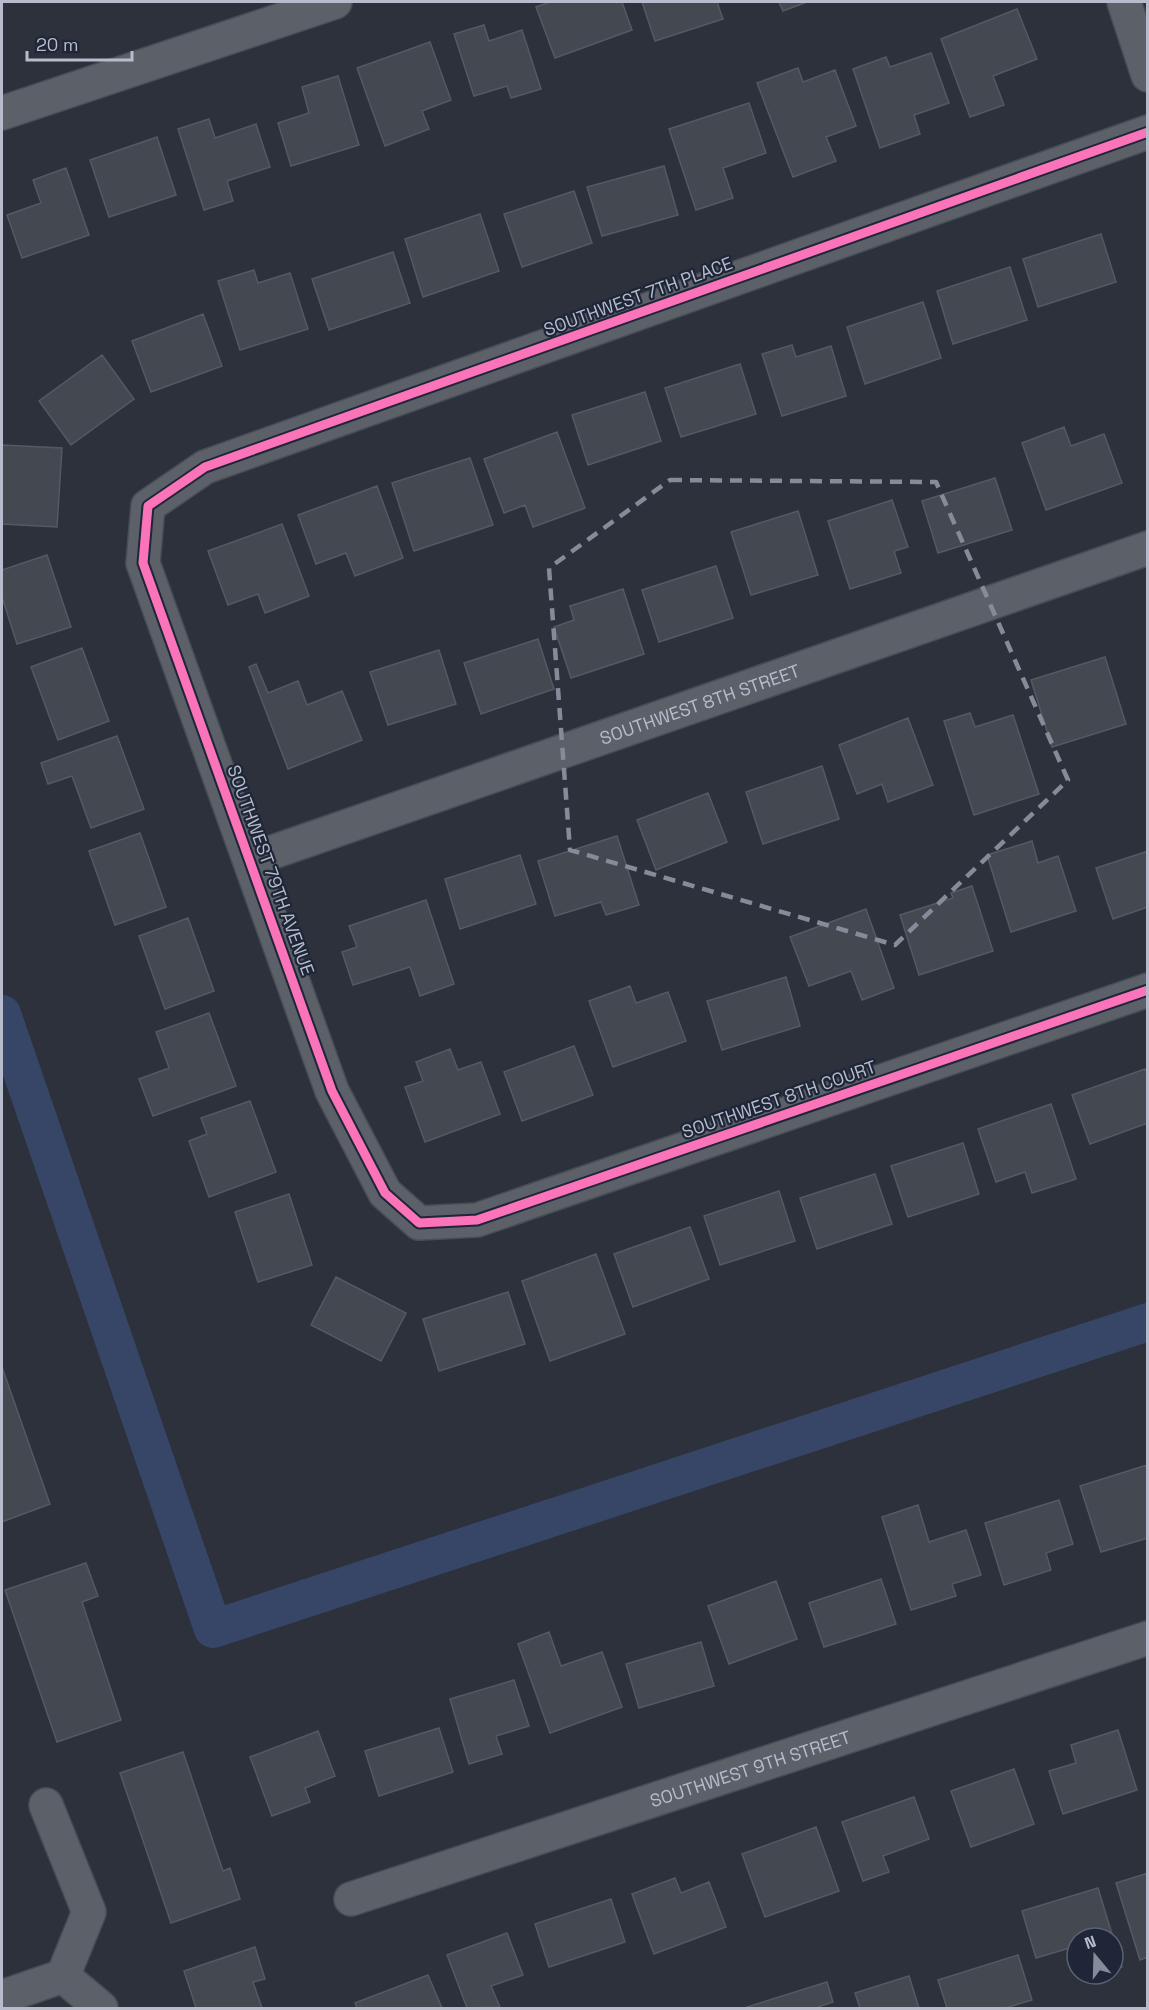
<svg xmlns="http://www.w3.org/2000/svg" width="1149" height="2010" viewBox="0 0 1149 2010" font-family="'Space Grotesk',sans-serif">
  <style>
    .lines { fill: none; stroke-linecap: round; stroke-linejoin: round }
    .canal { stroke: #374667; stroke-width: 38 }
    .building { fill: #434851; stroke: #545963; stroke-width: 1.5 }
    .minor-casing { stroke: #484c55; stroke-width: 36 }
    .minor { stroke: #5c6069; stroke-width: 33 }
    .cycleway-casing { stroke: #1e2638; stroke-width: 13 }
    .cycleway { stroke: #fb73b8; stroke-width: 9 }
    .marked { fill: none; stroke: #868b9a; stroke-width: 4.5; stroke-dasharray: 12 8; stroke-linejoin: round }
    .labels { text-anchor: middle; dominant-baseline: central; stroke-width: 4.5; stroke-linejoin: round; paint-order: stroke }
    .street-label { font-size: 18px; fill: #b6bccc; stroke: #1e2638 }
  </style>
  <rect width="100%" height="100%" fill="#2c313c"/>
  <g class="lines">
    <!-- canal -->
    <path class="canal" d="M 2,1014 L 213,1629 L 1148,1322"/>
  </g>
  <!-- building -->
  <path class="building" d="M 550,2 L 622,2 L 632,30 L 555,58 L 536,7 Z
    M 642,2 L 717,2 L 723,19 L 655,41 Z
    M 779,2 L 807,2 L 783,11 Z
    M 1017,9 L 1037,59 L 993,76 L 1004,105 L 970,117 L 941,39 Z
    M 484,25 L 489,41 L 522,30 L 541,89 L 511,98 L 507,86 L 474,96 L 454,34 Z
    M 430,42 L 451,100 L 422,111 L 429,129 L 385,146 L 357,68 Z
    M 931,53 L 949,103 L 914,115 L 920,134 L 880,148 L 853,69 L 886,57 L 890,67 Z
    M 798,68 L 803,82 L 835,70 L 856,126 L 826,137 L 836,161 L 793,177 L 757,83 Z
    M 338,76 L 359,145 L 291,166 L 278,123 L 309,113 L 302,87 Z
    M 749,103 L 766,153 L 723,168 L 733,198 L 696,210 L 669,129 Z
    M 209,119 L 215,138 L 256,124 L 270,167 L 227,181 L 233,201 L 204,210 L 178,129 Z
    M 157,137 L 176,195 L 109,217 L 90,160 Z
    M 664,166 L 678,215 L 602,236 L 587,187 Z
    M 66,168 L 89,235 L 22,258 L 7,215 L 41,203 L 33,180 Z
    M 574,191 L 592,243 L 522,267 L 504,214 Z
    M 480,214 L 499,271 L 423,297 L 405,239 Z
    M 1101,234 L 1116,282 L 1038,307 L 1023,259 Z
    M 393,252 L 410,303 L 329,330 L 312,279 Z
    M 1010,267 L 1027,320 L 953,344 L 937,291 Z
    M 254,270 L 258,283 L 290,273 L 308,329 L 240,350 L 218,281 Z
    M 923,302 L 941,358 L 865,384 L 847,327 Z
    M 203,314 L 222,366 L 151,392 L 132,341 Z
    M 792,345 L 796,357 L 831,346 L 846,396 L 782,416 L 762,354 Z
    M 102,355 L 134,399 L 71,445 L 39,401 Z
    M 740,364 L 756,414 L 681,437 L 665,388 Z
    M 645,392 L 661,441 L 588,465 L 572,415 Z
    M 1064,427 L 1071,446 L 1104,434 L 1122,483 L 1046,510 L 1022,443 Z
    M 557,432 L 585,508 L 533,527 L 525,505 L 504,513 L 484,459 Z
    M 2,445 L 62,448 L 57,527 L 2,524 Z
    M 470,458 L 493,525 L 414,551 L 392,483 Z
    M 995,478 L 1012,530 L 938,553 L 922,501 Z
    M 377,486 L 403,558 L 355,576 L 346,553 L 316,564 L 298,515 Z
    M 892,500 L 908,547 L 894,551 L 901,573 L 850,589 L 828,521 Z
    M 798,511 L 818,575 L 751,595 L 731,532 Z
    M 282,524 L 309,596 L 265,613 L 258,594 L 228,605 L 208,551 Z
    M 47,555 L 71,627 L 17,644 L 2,597 L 2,570 Z
    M 716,566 L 733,618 L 659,642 L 642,590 Z
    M 623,589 L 644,654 L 571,678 L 554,627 L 574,620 L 570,606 Z
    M 538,639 L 554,689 L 481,714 L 464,663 Z
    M 82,648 L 109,721 L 58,740 L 31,667 Z
    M 439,650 L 456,704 L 388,725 L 370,672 Z
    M 1105,657 L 1126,724 L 1052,747 L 1031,680 Z
    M 256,664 L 268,693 L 298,681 L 307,705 L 342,691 L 362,740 L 288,769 L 249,667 Z
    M 970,713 L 975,727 L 1013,715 L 1039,794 L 974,815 L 944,721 Z
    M 908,718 L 933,785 L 888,802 L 882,784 L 857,794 L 839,745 Z
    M 117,736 L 144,809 L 91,828 L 72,776 L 48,784 L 41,763 Z
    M 822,766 L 839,819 L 763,844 L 746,792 Z
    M 708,793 L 727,842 L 656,870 L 637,820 Z
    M 140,833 L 166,907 L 115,925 L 89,851 Z
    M 617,836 L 639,905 L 606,915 L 601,902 L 555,916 L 538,861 Z
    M 1032,841 L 1038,863 L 1058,856 L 1076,911 L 1011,932 L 987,855 Z
    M 1148,851 L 1148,907 L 1113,919 L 1096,868 Z
    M 520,855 L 536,904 L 460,929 L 445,879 Z
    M 972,886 L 993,951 L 919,975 L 900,915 L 953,898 L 951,893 Z
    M 426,900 L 454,984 L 420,996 L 410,967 L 353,985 L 342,952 L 357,947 L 349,926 Z
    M 866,909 L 894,988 L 862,1000 L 851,971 L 809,986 L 790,937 Z
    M 188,918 L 214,991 L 165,1009 L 139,936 Z
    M 786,977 L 800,1026 L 722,1050 L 707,1001 Z
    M 630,986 L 636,1003 L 668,992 L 686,1041 L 613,1067 L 589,1001 Z
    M 209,1013 L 236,1086 L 153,1116 L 139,1079 L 169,1068 L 156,1032 Z
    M 574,1046 L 593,1095 L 522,1121 L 504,1072 Z
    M 450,1049 L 458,1070 L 481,1062 L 500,1114 L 425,1142 L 405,1087 L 423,1081 L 416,1062 Z
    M 1145,1069 L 1148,1074 L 1148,1123 L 1090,1144 L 1072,1095 Z
    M 250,1101 L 276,1172 L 209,1197 L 189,1141 L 207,1134 L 201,1118 Z
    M 1051,1104 L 1076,1179 L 1032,1193 L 1025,1172 L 996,1182 L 978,1129 Z
    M 963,1143 L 979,1194 L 908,1217 L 891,1166 Z
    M 875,1174 L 892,1224 L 817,1249 L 800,1198 Z
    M 779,1191 L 795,1241 L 720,1265 L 704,1216 Z
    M 289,1194 L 312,1265 L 258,1282 L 235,1212 Z
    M 690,1227 L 709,1279 L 633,1307 L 614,1254 Z
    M 596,1254 L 625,1334 L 550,1361 L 522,1281 Z
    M 336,1277 L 406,1313 L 381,1361 L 311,1325 Z
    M 508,1292 L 525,1344 L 439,1371 L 423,1319 Z
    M 2,1367 L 50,1504 L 2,1522 Z
    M 1147,1465 L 1148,1538 L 1101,1552 L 1080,1486 Z
    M 1059,1500 L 1073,1544 L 1046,1553 L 1051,1570 L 1004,1585 L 985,1523 Z
    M 918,1505 L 929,1542 L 966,1530 L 981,1575 L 952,1584 L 956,1596 L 911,1610 L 882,1517 Z
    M 86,1563 L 98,1596 L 82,1602 L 121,1720 L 57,1742 L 5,1590 Z
    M 881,1579 L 896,1624 L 824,1647 L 809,1603 Z
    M 776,1581 L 797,1639 L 729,1664 L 708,1606 Z
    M 549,1632 L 561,1666 L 602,1652 L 622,1707 L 550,1733 L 518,1644 Z
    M 701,1642 L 714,1686 L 639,1708 L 626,1664 Z
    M 514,1680 L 529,1726 L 496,1736 L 502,1754 L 469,1764 L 450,1699 Z
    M 439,1728 L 453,1772 L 379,1796 L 365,1751 Z
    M 1118,1730 L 1137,1790 L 1063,1814 L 1049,1771 L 1076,1763 L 1071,1745 Z
    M 318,1731 L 335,1776 L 305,1788 L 310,1802 L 272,1816 L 250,1757 Z
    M 183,1752 L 223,1871 L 230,1868 L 240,1899 L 171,1923 L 120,1773 Z
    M 1014,1769 L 1034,1824 L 971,1847 L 951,1791 Z
    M 914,1797 L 929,1839 L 883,1856 L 889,1872 L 863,1881 L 842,1822 Z
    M 816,1827 L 839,1891 L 765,1917 L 742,1854 Z
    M 1148,1873 L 1148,1957 L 1140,1960 L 1116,1883 Z
    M 675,1878 L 681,1893 L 709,1882 L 726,1927 L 654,1954 L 632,1894 Z
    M 1098,1888 L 1122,1967 L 1113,1970 L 1113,1938 L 1077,1938 L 1077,1960 L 1073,1947 L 1036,1958 L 1022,1911 Z
    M 611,1899 L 625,1942 L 549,1967 L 535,1924 Z
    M 507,1933 L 523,1975 L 491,1986 L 500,2007 L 467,2008 L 447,1955 Z
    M 255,1947 L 265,1979 L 253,1982 L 262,2008 L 196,2008 L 184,1971 Z
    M 1018,1955 L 1032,2000 L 1005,2008 L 947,2008 L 938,1980 Z
    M 1081,1974 L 1099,1974 L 1083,1979 Z
    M 428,1975 L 442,2008 L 357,2008 L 355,2003 Z
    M 909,1976 L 919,2008 L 860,2008 L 855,1993 Z
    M 827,1982 L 833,2002 L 818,2007 L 819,2008 L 748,2008 L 747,2007 Z"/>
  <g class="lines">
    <!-- minor casing -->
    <g class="minor-casing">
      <g id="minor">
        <path d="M 1124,2 L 1148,75"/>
        <path d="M 2,113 L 335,2"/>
        <path d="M 1148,132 L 205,467 L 148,506 L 143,563 L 332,1091 L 385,1193 L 419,1223 L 477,1220 L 1148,990"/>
        <path id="s1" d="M 250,860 L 1148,548"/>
        <path d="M 46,1805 L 89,1912 L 63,1976"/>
        <path id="s2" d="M 351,1899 L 1148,1638"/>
        <path d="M 63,1976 L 101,2008"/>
        <path d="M 2,1997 L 63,1976"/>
      </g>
    </g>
    <!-- minor -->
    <use href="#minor" class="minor"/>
    <!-- cycleway casing -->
    <g class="cycleway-casing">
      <path id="cycleway" d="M 1148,132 L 205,467 L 148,506 L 143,563 L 332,1091 L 385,1193 L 419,1223 L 477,1220 L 1148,990"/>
    </g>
    <!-- cycleway -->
    <use href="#cycleway" class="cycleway"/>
  </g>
  <!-- marked area -->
  <path class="marked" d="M 670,480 L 936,482 L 1068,780 L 895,945 L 570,850 L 549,568 Z"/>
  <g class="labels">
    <!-- street labels -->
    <g class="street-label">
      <text transform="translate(638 296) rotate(-20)">SOUTHWEST 7TH PLACE</text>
      <text stroke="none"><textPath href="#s1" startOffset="476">SOUTHWEST 8TH STREET</textPath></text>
      <text transform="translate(271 870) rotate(70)">SOUTHWEST 79TH AVENUE</text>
      <text transform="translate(779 1099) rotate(-19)">SOUTHWEST 8TH COURT</text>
      <text stroke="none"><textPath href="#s2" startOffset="420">SOUTHWEST 9TH STREET</textPath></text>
    </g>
  </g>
  <!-- border -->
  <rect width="1149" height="2010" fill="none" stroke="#b6bccc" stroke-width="6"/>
  <!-- north arrow -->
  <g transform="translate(1095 1956) rotate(341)"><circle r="28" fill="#1e2638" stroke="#5b6273" stroke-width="1.5"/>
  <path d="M0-4.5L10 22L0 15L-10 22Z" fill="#868b9a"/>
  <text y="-9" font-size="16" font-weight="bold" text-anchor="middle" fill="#b6bccc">N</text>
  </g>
  <!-- scale -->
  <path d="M27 51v9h105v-9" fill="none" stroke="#b6bccc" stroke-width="3"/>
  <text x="36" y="51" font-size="18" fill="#b6bccc" stroke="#1e2638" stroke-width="4.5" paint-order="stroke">20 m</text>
</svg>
